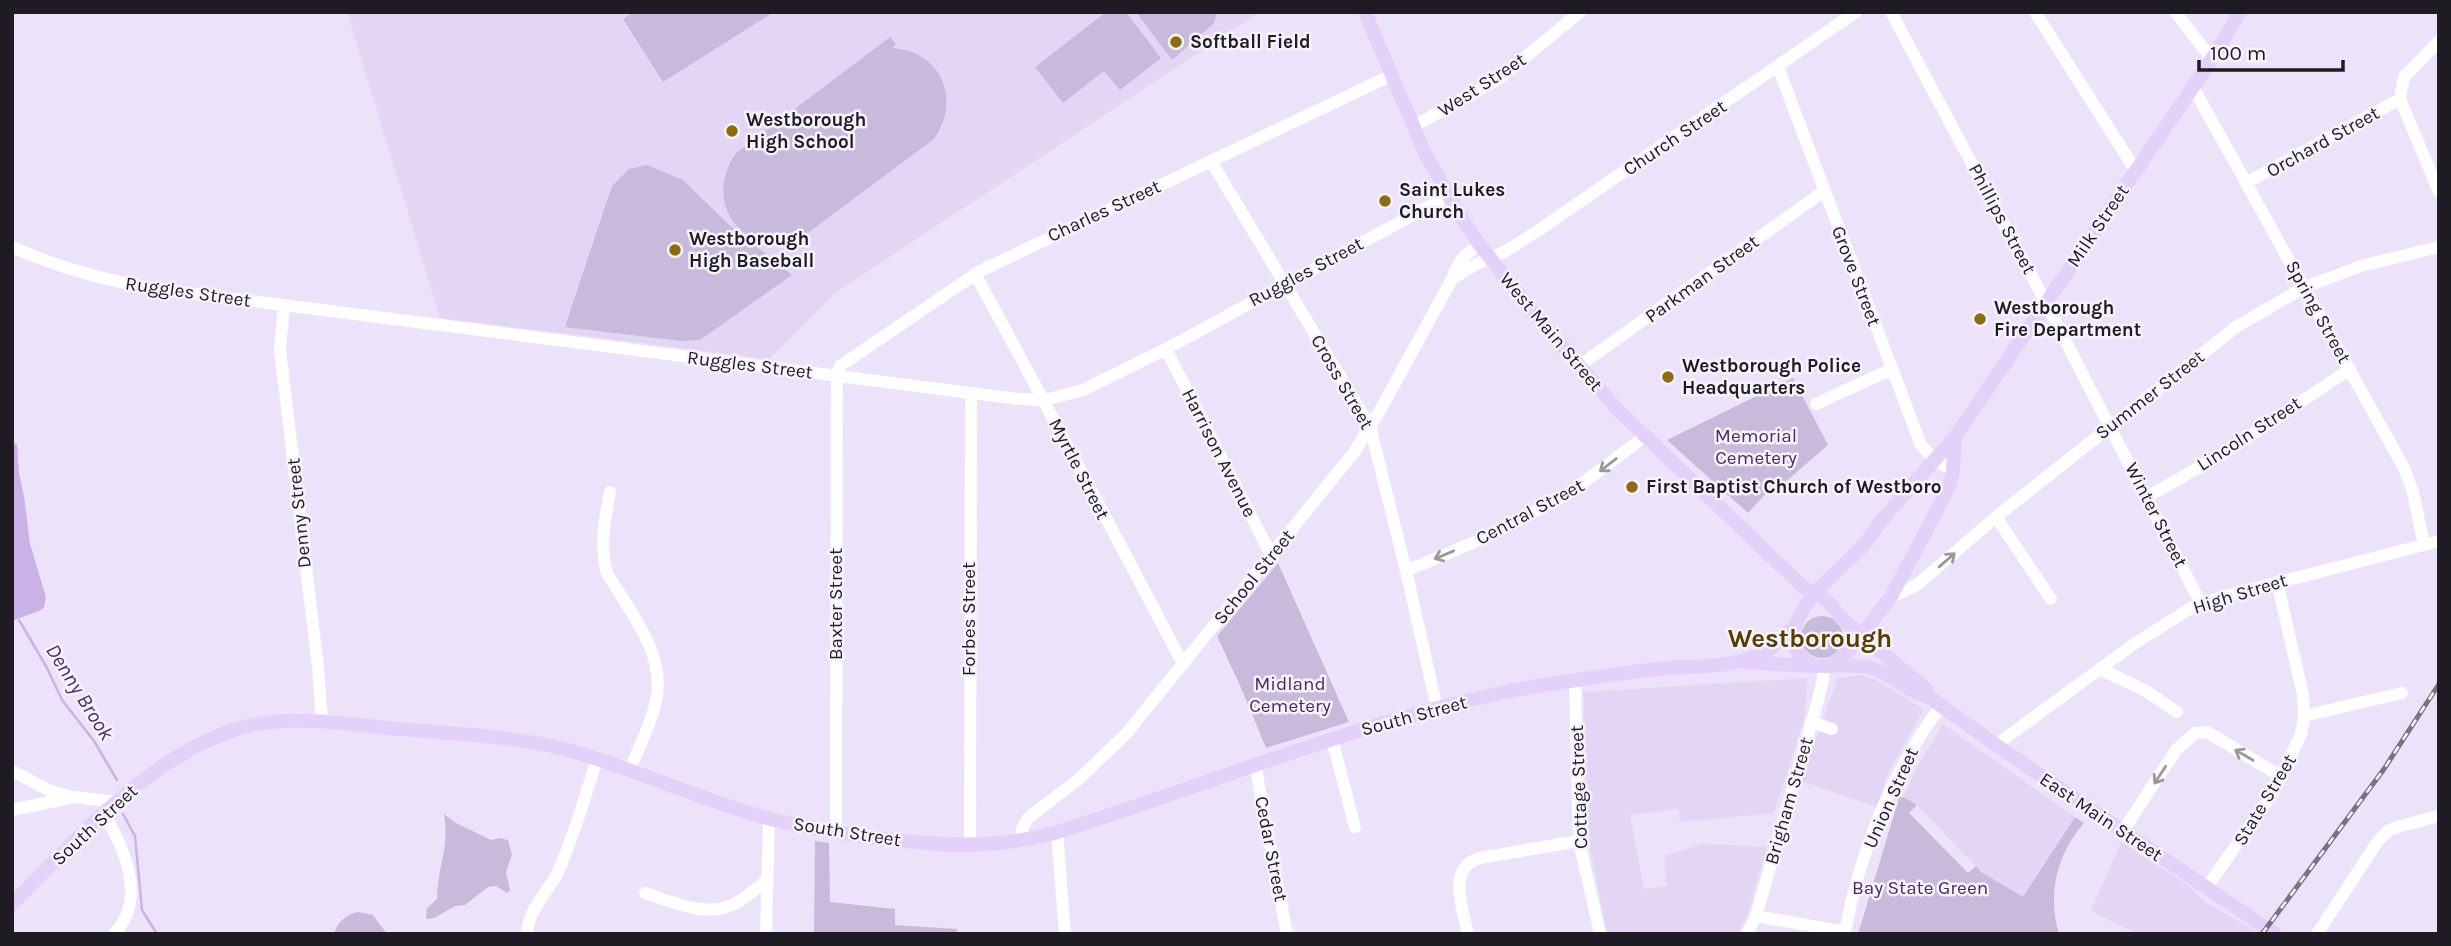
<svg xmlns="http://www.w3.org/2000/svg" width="2451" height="946" viewBox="0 0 2451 946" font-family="Karla,sans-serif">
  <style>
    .built { fill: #e3d6f4 }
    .green { fill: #c8bada }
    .water { fill: #cab2e8 }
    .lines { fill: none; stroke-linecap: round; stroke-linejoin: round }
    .stream { stroke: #cab2e8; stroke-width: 2.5 }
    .minor { stroke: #fff; stroke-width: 12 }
    .major { stroke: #e3d1fa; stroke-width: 14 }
    .rail-casing { stroke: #787281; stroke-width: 5 }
    .rail { stroke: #f7f3fc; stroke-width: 2.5; stroke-dasharray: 8; stroke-linecap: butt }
    .oneway { stroke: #9a989c }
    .poi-dot { fill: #8f6b10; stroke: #f7f3fc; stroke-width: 2.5 }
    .labels { text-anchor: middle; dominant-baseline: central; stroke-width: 5; stroke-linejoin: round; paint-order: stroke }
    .poi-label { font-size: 19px; font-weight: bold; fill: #1e1b23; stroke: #f7f3fc; text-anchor: start }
    .street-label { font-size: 19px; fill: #1e1b23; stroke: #f7f3fc }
    .park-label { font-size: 19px; fill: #492a69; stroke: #f7f3fc }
    .water-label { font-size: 21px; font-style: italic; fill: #4c2d6d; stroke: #f7f3fc }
    .district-label { font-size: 26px; font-weight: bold; fill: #573e00; stroke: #f7f3fc }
  </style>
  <rect width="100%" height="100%" fill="#ece3fa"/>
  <!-- built -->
  <path class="built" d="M 347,12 L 1260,12 L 834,294 L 769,359 L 440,318 Z
    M 1861,675 L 1876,680 L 1924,709 L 1888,773 L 1877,807 L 1801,781 L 1838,678 Z
    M 1808,678 L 1804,720 L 1774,813 L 1680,822 L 1679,809 L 1630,815 L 1644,889 L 1667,886 L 1664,856 L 1703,844 L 1767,847 L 1747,916 L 1738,934 L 1607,934 L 1590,848 L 1583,692 Z
    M 1943,724 L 2075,817 L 2023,898 L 1981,872 L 1917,805 L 1903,797 L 1921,760 Z
    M 2121,842 L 2186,884 L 2206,903 L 2256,931 L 2253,934 L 2138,934 L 2091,911 Z"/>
  <!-- green -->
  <path class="green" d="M 634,12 L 774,12 L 663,82 L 623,19 Z
    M 1106,12 L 1126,12 L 1161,58 L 1120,90 L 1104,71 L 1063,103 L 1035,67 Z
    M 1136,12 L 1217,12 L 1214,23 L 1172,60 Z
    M 890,37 L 896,44 L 892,48 C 941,51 962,99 934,139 L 801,238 C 744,260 701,203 736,153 Z
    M 647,165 L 683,180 L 728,224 L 792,275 L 700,340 L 681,341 L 565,327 L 612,186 L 629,169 Z
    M 1793,378 L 1828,445 L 1776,490 L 1768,491 L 1748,513 L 1667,440 Z
    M 1278,563 L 1349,722 L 1266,748 L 1242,690 L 1217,636 Z
    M1801 637a21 21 0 1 1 42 0a21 21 0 1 1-42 0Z
    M 1903,797 L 1917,805 L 1909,813 L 1968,873 L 1976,866 L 1981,872 L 2023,897 L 2075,817 L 2084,823 C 2057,854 2047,894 2059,934 L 1858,934 L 1899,798 Z
    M 444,814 L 454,822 L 491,840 L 500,838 L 508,840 L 512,855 L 506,872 L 510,890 L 507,893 L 496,886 L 488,887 L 465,905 L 455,906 L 434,918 L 426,919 L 427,908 L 437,899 C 437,867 450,848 444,814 Z
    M 815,841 L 829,843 L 830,902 L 895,909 L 895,925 L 957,929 L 957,934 L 814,934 Z
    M 358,912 L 373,915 L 387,934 L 334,934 C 337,922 347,914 358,912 Z"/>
  <!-- water -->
  <path class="water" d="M 12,443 L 17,444 L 19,474 L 24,496 L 30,544 L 46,597 L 44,607 L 41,610 L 12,621 Z"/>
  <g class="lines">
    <!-- stream -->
    <path class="stream" d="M 19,620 L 47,668 L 62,700 L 94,741 L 117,780
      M 123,814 L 135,836 L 142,910 L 157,934"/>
    <!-- minor -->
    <path class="minor" d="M 1891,12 L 2046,303 L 2201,604
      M 2035,12 L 2136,171
      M 2175,12 L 2212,59
      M 1778,67 L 1921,445 L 1930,455 L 1953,471
      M 2193,87 L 2404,468 L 2413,492 L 2424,545
      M 2400,99 L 2439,192
      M 2400,99 L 2404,77 L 2439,41
      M 1413,127 L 1500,78 L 1580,12
      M 1211,161 L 1370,426 L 1408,579 L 1437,708
      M 2246,183 L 2400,99
      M 12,247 C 59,268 107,281 158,289 L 1018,399 L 1045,400 L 1083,390 L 1166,349 L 1448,196
      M 975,274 C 1046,403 1114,533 1183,664
      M 1451,280 L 1476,264 L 1506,251 L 1539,230 L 1856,12
      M 284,305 L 280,350 L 318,667 L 322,721
      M 1166,349 L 1272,557
      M 1579,366 L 1824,191
      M 1816,404 L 1892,369
      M 610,492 C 605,519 599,545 607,573 C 628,609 664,651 657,695 C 653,721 639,747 629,771
      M 2147,497 L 2226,452 L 2350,369
      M 1996,517 L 2051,599
      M 1406,571 L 1491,535 L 1571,492 L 1644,437
      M 1891,597 L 1917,585 L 1996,517 L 2236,327 L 2305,287 L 2361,266 L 2439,247
      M 2100,669 L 2146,691 L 2177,712
      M 1575,680 L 1579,841 L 1600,934
      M 2304,716 L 2402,693
      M 1811,722 L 1832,729
      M 1332,739 L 1355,827
      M 1996,745 L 2134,644 L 2191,608 L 2222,597 L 2439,541
      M 1255,764 L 1287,934
      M 12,771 L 51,791 L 73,797 L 116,802
      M 12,810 L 70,798
      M 103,812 C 124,847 148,899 114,934
      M 2123,831 L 2176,750 L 2195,733 L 2207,732 L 2282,777
      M 836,832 L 837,377 L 840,366 L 980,271 L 1392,75
      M 1057,832 L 1065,934
      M 1020,842 L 1022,829 L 1028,818 L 1079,779 L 1126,734 L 1355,451 L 1378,414 L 1451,281 C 1458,263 1463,254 1480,245
      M 970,845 L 971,393
      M 2207,887 L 2274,791 L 2301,734 L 2304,716 L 2303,695 L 2277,582
      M 645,893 C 673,902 708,919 736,903 C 747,897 757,888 767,880
      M 1756,916 L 1845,932 C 1860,851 1892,771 1941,706
      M 527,934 C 529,907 547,894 558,872 C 574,836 585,797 597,759
      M 766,934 L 769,819
      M 1468,934 C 1463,909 1446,868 1480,858 L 1579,841
      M 1747,934 L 1756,916 L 1818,700 L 1823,680 L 1824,666
      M 2317,934 L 2378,841 L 2388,831 L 2397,827 L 2439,816"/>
    <!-- major -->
    <path class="major" d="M 1365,12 L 1424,151 L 1457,211 L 1480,245 L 1531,310 L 1616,408 L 1803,587 C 1810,592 1817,594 1823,598 C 1832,604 1837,613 1843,620 L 1926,689 L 1929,697
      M 1745,662 C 1771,663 1797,667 1822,666 C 1839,666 1854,664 1871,668 C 1893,674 1908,693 1929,697 L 1996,745 L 2275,934
      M 1832,664 L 1843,657 L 1861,636 L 1891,597 L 1948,489 L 1953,471 L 1955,437
      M 1811,665 C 1796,657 1790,640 1796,624 C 1807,595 1837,573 1858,551 C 1868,541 1875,529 1884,518 C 1907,491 1931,464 1955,437 L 2210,62 L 2240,12
      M 12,904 C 77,839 147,758 237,729 C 286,714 338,723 388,728 C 449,734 519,735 578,753 C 639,771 698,798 759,816 C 790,825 821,830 853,835 C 920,844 988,852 1054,833 C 1219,782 1378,712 1550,684 C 1583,679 1616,674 1649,670 C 1686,665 1730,670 1764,653 C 1776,646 1785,635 1795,625"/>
    <!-- rail casing -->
    <g class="rail-casing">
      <path id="rail" d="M 2262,934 L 2384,769 L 2439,684"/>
    </g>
    <!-- rail -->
    <use href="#rail" class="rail"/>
  </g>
  <!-- one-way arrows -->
  <defs><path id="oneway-shaft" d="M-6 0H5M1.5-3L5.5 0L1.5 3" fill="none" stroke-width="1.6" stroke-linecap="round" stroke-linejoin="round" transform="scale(1.75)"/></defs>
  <g class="oneway">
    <use href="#oneway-shaft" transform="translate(1608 465) rotate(142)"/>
    <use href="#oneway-shaft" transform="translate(1444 555) rotate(157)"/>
    <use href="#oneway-shaft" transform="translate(1947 560) rotate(-41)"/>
    <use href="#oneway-shaft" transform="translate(2244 755) rotate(-150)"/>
    <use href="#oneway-shaft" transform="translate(2160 775) rotate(123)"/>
  </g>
  <!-- markers -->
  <g class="poi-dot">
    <circle cx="1176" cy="42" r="7"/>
    <circle cx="732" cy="131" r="7"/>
    <circle cx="1385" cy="201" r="7"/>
    <circle cx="675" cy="250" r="7"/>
    <circle cx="1980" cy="319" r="7"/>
    <circle cx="1668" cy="377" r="7"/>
    <circle cx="1632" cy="487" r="7"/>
  </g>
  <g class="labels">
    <!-- poi labels -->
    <g class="poi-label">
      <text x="1190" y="42">Softball Field</text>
      <text x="746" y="120">Westborough<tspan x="746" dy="22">High School</tspan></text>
      <text x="1399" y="190">Saint Lukes<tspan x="1399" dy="22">Church</tspan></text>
      <text x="689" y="239">Westborough<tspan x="689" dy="22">High Baseball</tspan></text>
      <text x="1994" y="308">Westborough<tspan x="1994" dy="22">Fire Department</tspan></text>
      <text x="1682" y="366">Westborough Police<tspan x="1682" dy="22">Headquarters</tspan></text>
      <text x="1646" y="487">First Baptist Church of Westboro</text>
    </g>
    <!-- street labels -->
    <g class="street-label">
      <text transform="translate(1482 85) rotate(-33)">West Street</text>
      <text transform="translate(1675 138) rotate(-34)">Church Street</text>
      <text transform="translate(2323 142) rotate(-29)">Orchard Street</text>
      <text transform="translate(1104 211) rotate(-25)">Charles Street</text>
      <text transform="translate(2002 219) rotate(62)">Phillips Street</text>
      <text transform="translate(2098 226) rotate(-56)">Milk Street</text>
      <text transform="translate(1306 272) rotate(-28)">Ruggles Street</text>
      <text transform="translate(1856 276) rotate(69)">Grove Street</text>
      <text transform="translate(1702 279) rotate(-36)">Parkman Street</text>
      <text transform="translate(188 292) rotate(8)">Ruggles Street</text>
      <text transform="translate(2318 312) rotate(61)">Spring Street</text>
      <text transform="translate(1551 332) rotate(50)">West Main Street</text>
      <text transform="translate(750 365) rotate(7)">Ruggles Street</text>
      <text transform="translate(1342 382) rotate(60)">Cross Street</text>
      <text transform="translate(2150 395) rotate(-38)">Summer Street</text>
      <text transform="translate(2249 434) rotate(-33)">Lincoln Street</text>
      <text transform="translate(1219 453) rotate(63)">Harrison Avenue</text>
      <text transform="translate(1079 469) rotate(63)">Myrtle Street</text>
      <text transform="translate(1530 512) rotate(-28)">Central Street</text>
      <text transform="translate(299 513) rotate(-96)">Denny Street</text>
      <text transform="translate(2156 515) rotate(63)">Winter Street</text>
      <text transform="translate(1254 577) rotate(-51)">School Street</text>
      <text transform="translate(2240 594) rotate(-17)">High Street</text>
      <text transform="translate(836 604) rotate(-90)">Baxter Street</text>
      <text transform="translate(969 619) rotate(-90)">Forbes Street</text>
      <text transform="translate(1414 716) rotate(-15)">South Street</text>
      <text transform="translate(1579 787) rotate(-92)">Cottage Street</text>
      <text transform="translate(1891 798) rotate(-66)">Union Street</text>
      <text transform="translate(2265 800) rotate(-59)">State Street</text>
      <text transform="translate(1789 801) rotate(-74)">Brigham Street</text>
      <text transform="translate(2101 817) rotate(34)">East Main Street</text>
      <text transform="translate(95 825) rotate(-43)">South Street</text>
      <text transform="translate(847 832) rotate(9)">South Street</text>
      <text transform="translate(1271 849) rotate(79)">Cedar Street</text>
    </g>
    <!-- park labels -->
    <g class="park-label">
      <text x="1756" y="436">Memorial<tspan x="1756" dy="22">Cemetery</tspan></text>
      <text x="1290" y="684">Midland<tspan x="1290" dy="22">Cemetery</tspan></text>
      <text x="1920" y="888">Bay State Green</text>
    </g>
    <!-- water labels -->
    <g class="water-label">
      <text transform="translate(80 692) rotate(58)">Denny Brook</text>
    </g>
    <!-- district labels -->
    <g class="district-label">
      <text x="1810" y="638">Westborough</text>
    </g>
  </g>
  <!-- border -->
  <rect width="2451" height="946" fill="none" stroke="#1e1b23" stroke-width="28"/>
  <!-- scale -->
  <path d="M2199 60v10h144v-10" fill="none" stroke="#1e1b23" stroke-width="3.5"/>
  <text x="2210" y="60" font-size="21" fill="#1e1b23" stroke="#f7f3fc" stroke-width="5" paint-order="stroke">100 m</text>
</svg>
